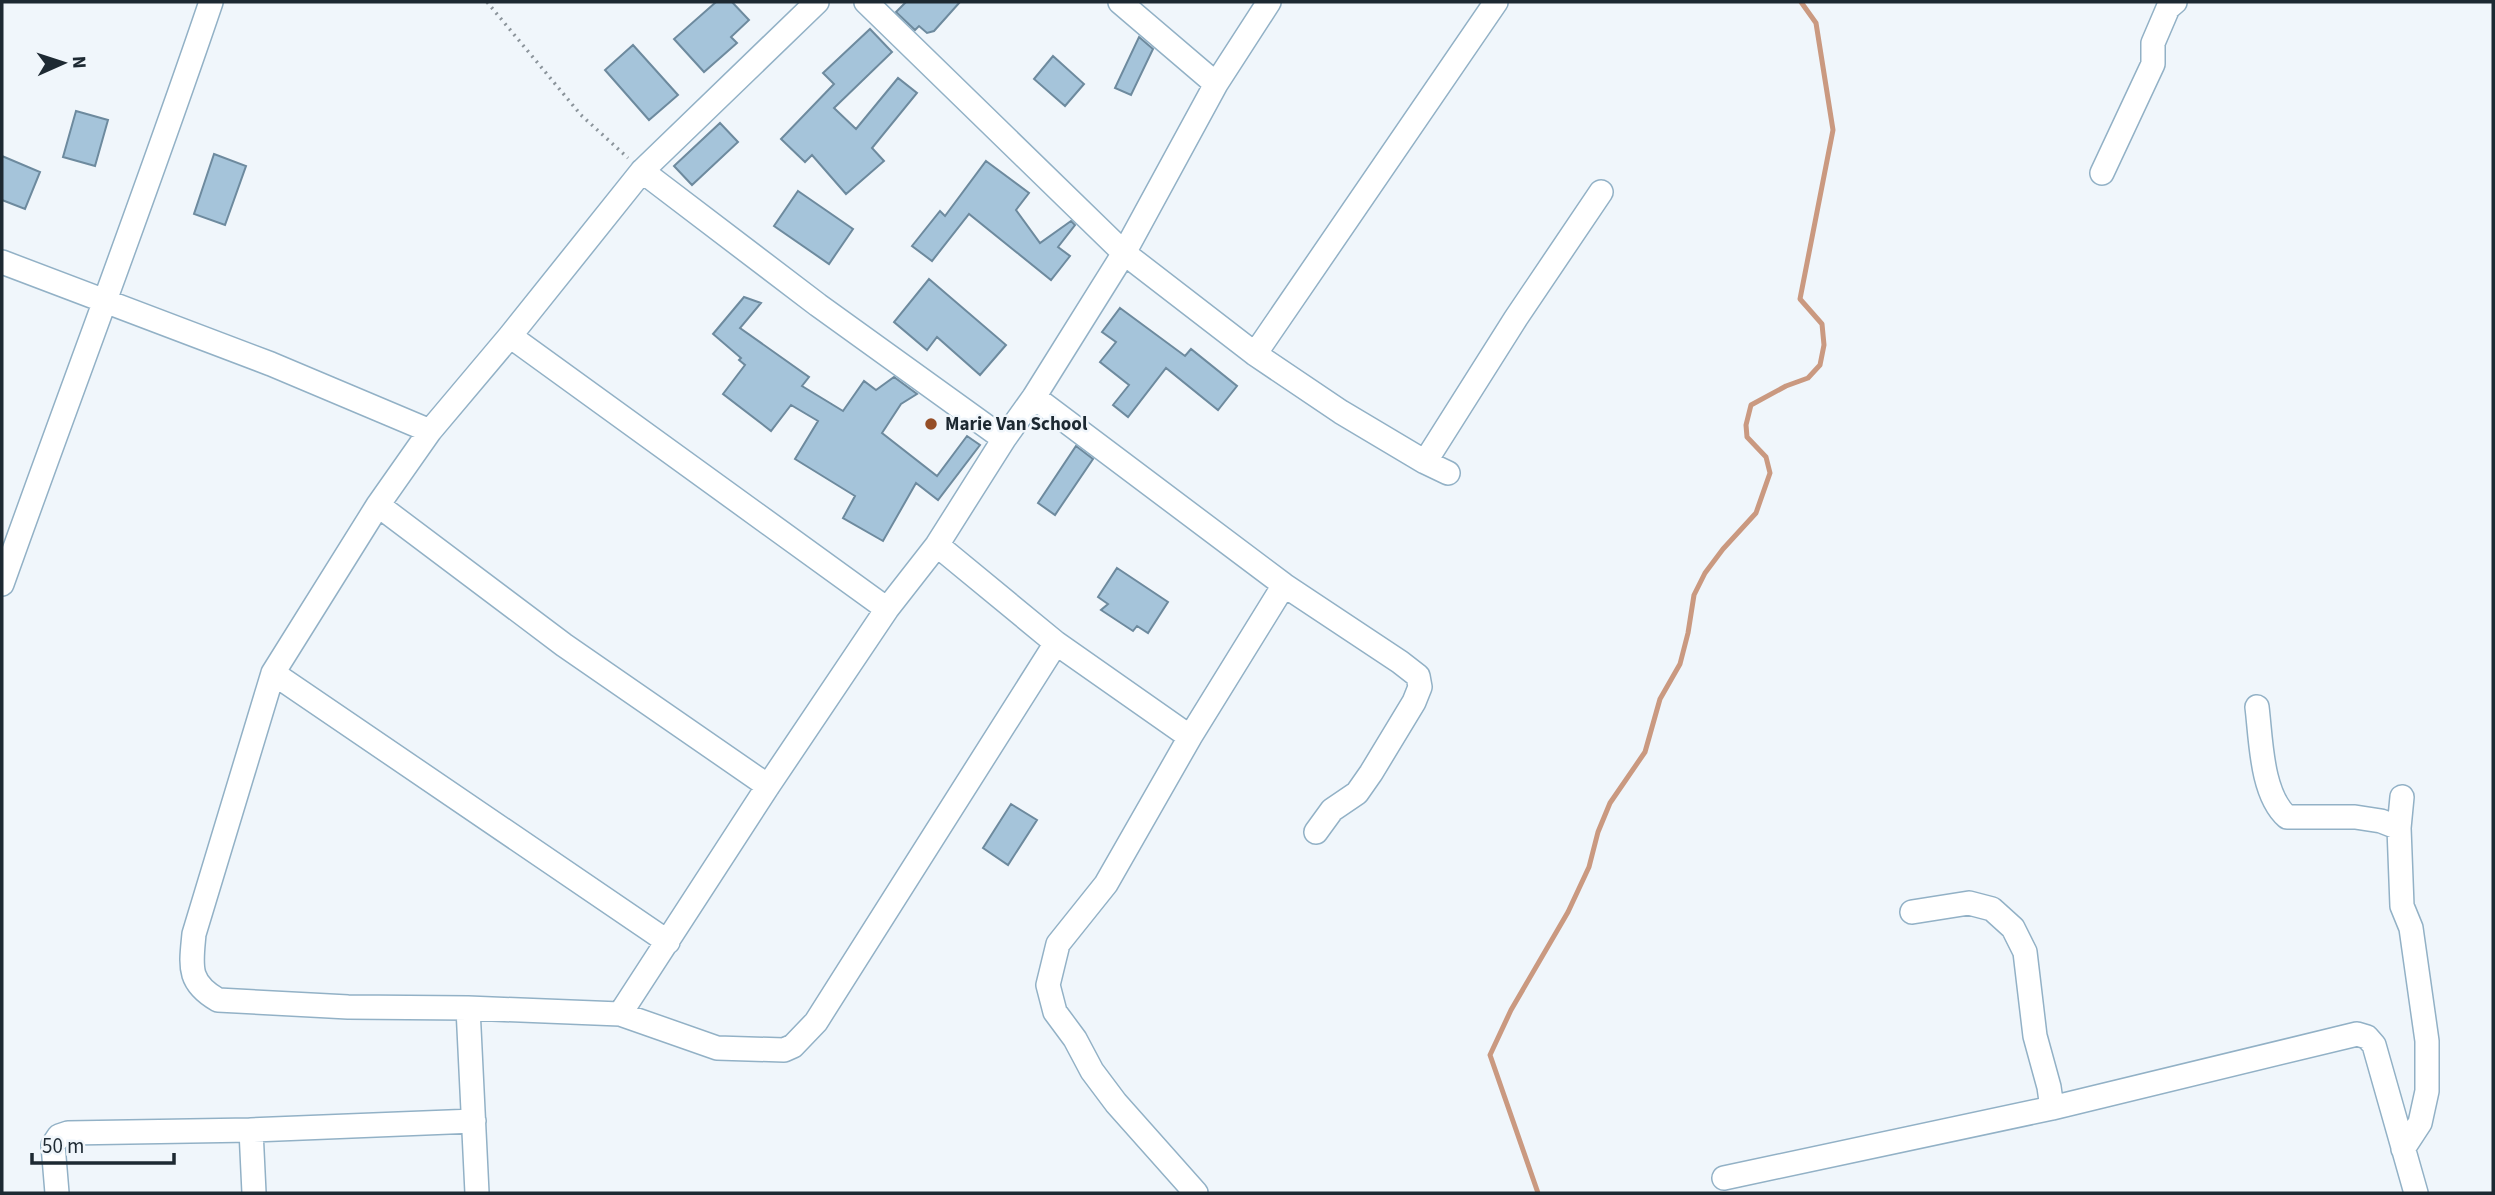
<svg xmlns="http://www.w3.org/2000/svg" width="2495" height="1195" viewBox="0 0 2495 1195" font-family="'Source Sans 3',sans-serif">
  <style>
    .lines { fill: none; stroke-linecap: round; stroke-linejoin: round }
    .stream { stroke: #ca9980; stroke-width: 5 }
    .building { fill: #a5c4da; stroke: #6d8a9e; stroke-width: 2 }
    .minor-casing { stroke: #92b1c6; stroke-width: 26 }
    .path { stroke: #8b949b; stroke-width: 3.5; stroke-dasharray: 2 5; stroke-linecap: butt }
    .minor { stroke: #fff; stroke-width: 23 }
    .poi-dot { fill: #954e27; stroke: #f0f6fb; stroke-width: 2.5 }
    .labels { text-anchor: middle; dominant-baseline: central; stroke-width: 5; stroke-linejoin: round; paint-order: stroke }
    .poi-label { font-size: 19px; font-weight: bold; fill: #1d2932; stroke: #f0f6fb; text-anchor: start }
  </style>
  <rect width="100%" height="100%" fill="#f0f6fb"/>
  <g class="lines">
    <!-- stream -->
    <path class="stream" d="M 1538,1193 L 1490,1055 L 1511,1010 L 1568,912 L 1589,867 L 1598,832 L 1610,803 L 1645,752 L 1660,699 L 1680,664 L 1688,633 L 1694,595 L 1705,573 L 1723,549 L 1756,513 L 1770,473 L 1766,457 L 1747,437 L 1746,425 L 1751,405 L 1786,386 L 1808,378 L 1820,365 L 1824,345 L 1822,324 L 1800,299 L 1833,130 L 1816,23 L 1801,2"/>
  </g>
  <!-- building -->
  <path class="building" d="M 716,2 L 732,2 L 749,20 L 731,37 L 737,43 L 704,72 L 674,39 Z
    M 906,2 L 960,2 L 934,31 L 927,33 L 919,26 L 915,30 L 896,12 Z
    M 870,29 L 892,52 L 834,108 L 856,129 L 898,78 L 917,93 L 872,148 L 884,161 L 846,194 L 812,155 L 805,162 L 781,139 L 834,84 L 823,73 Z
    M 1139,37 L 1153,49 L 1131,95 L 1115,88 Z
    M 633,45 L 678,95 L 649,120 L 605,70 Z
    M 1053,56 L 1084,84 L 1065,106 L 1034,79 Z
    M 76,111 L 108,120 L 95,166 L 63,157 Z
    M 720,123 L 738,142 L 692,185 L 674,166 Z
    M 214,154 L 246,166 L 225,225 L 194,214 Z
    M 2,156 L 40,172 L 25,209 L 2,200 Z
    M 986,161 L 1029,193 L 1016,210 L 1040,243 L 1071,221 L 1075,225 L 1058,247 L 1070,256 L 1051,280 L 969,214 L 932,261 L 912,246 L 940,211 L 945,216 Z
    M 798,191 L 853,229 L 829,264 L 774,226 Z
    M 929,279 L 1006,345 L 980,375 L 937,337 L 927,350 L 894,322 Z
    M 744,297 L 761,303 L 740,328 L 809,377 L 802,386 L 843,411 L 864,381 L 876,390 L 894,377 L 917,394 L 901,404 L 882,433 L 937,476 L 967,436 L 980,445 L 938,500 L 916,483 L 883,541 L 843,518 L 855,496 L 795,459 L 818,421 L 791,405 L 771,431 L 723,394 L 745,365 L 739,360 L 741,358 L 713,334 Z
    M 1120,308 L 1185,356 L 1191,349 L 1237,386 L 1218,410 L 1166,368 L 1128,417 L 1113,405 L 1129,385 L 1100,362 L 1116,342 L 1102,332 Z
    M 1076,446 L 1093,459 L 1055,515 L 1038,503 Z
    M 1117,568 L 1168,602 L 1148,633 L 1137,626 L 1133,631 L 1101,610 L 1108,604 L 1098,597 Z
    M 1011,804 L 1037,820 L 1008,865 L 983,848 Z"/>
  <g class="lines">
    <!-- minor casing -->
    <g class="minor-casing">
      <path id="minor" d="M 817,2 L 642,171 L 510,336 L 430,431 L 378,505 L 273,673 L 194,934 C 191,966 187,982 218,1000 L 348,1007 L 468,1008 L 620,1014 L 717,1048 L 784,1050 L 793,1046 L 816,1022 L 1056,643
        M 866,2 L 1124,253 L 1255,354 L 1341,412 L 1425,462 L 1448,473
        M 1120,2 L 1216,84
        M 642,171 L 818,305 L 1004,439
        M 2102,173 L 2153,64 L 2153,43 L 2168,8 L 2175,2
        M 2,262 L 271,364 L 430,431
        M 510,336 L 887,609
        M 1255,354 L 1496,2
        M 1034,397 L 1284,585 L 1400,662 L 1418,676 L 1420,687 L 1414,702 L 1371,773 L 1357,793 L 1332,810 L 1316,832
        M 1425,462 L 1516,318 L 1601,192
        M 378,505 L 564,645 L 768,786
        M 937,545 L 1056,643 L 1190,737
        M 2,584 C 71,390 145,197 211,2
        M 273,673 L 668,942
        M 2257,707 C 2261,739 2261,794 2287,817 L 2355,817 L 2381,821 L 2399,828
        M 2402,797 L 2399,828 L 2402,906 L 2411,928 L 2427,1041 L 2427,1091 L 2420,1123 L 2403,1149
        M 1912,912 L 1969,903 L 1992,909 L 2013,928 L 2025,952 L 2035,1036 L 2049,1087 L 2052,1108
        M 468,1008 L 477,1193
        M 620,1014 L 768,786 L 887,609 L 937,545 L 1004,439 L 1034,397 L 1124,253 L 1216,84 L 1269,2
        M 251,1130 L 254,1193
        M 1724,1178 L 2052,1108 L 2357,1034 L 2367,1037 L 2374,1045 L 2416,1193
        M 57,1193 L 53,1145 L 59,1136 L 68,1133 L 251,1130 L 474,1121
        M 1196,1193 L 1116,1103 L 1092,1071 L 1075,1039 L 1055,1012 L 1048,985 L 1058,944 L 1106,884 L 1190,737 L 1284,585"/>
    </g>
    <!-- path -->
    <path class="path" d="M 487,2 L 581,115 L 628,158"/>
    <!-- minor -->
    <use href="#minor" class="minor"/>
  </g>
  <!-- markers -->
  <circle class="poi-dot" cx="931" cy="424" r="7"/>
  <g class="labels">
    <!-- poi labels -->
    <g class="poi-label">
      <text x="945" y="424">Marie Van School</text>
    </g>
  </g>
  <!-- border -->
  <rect width="2495" height="1195" fill="none" stroke="#1d2932" stroke-width="7"/>
  <!-- north arrow -->
  <g transform="translate(63 63) rotate(87)" stroke="#f0f6fb" stroke-width="5" paint-order="stroke">
  <path d="M0-5L12 26L0 18L-12 26Z" fill="#1d2932"/>
  <text y="-10" font-size="19" font-weight="bold" text-anchor="middle" fill="#1d2932">N</text>
  </g>
  <!-- scale -->
  <path d="M32 1153v10h142v-10" fill="none" stroke="#1d2932" stroke-width="3.5"/>
  <text x="42" y="1153" font-size="21" fill="#1d2932" stroke="#f0f6fb" stroke-width="5" paint-order="stroke">50 m</text>
</svg>
